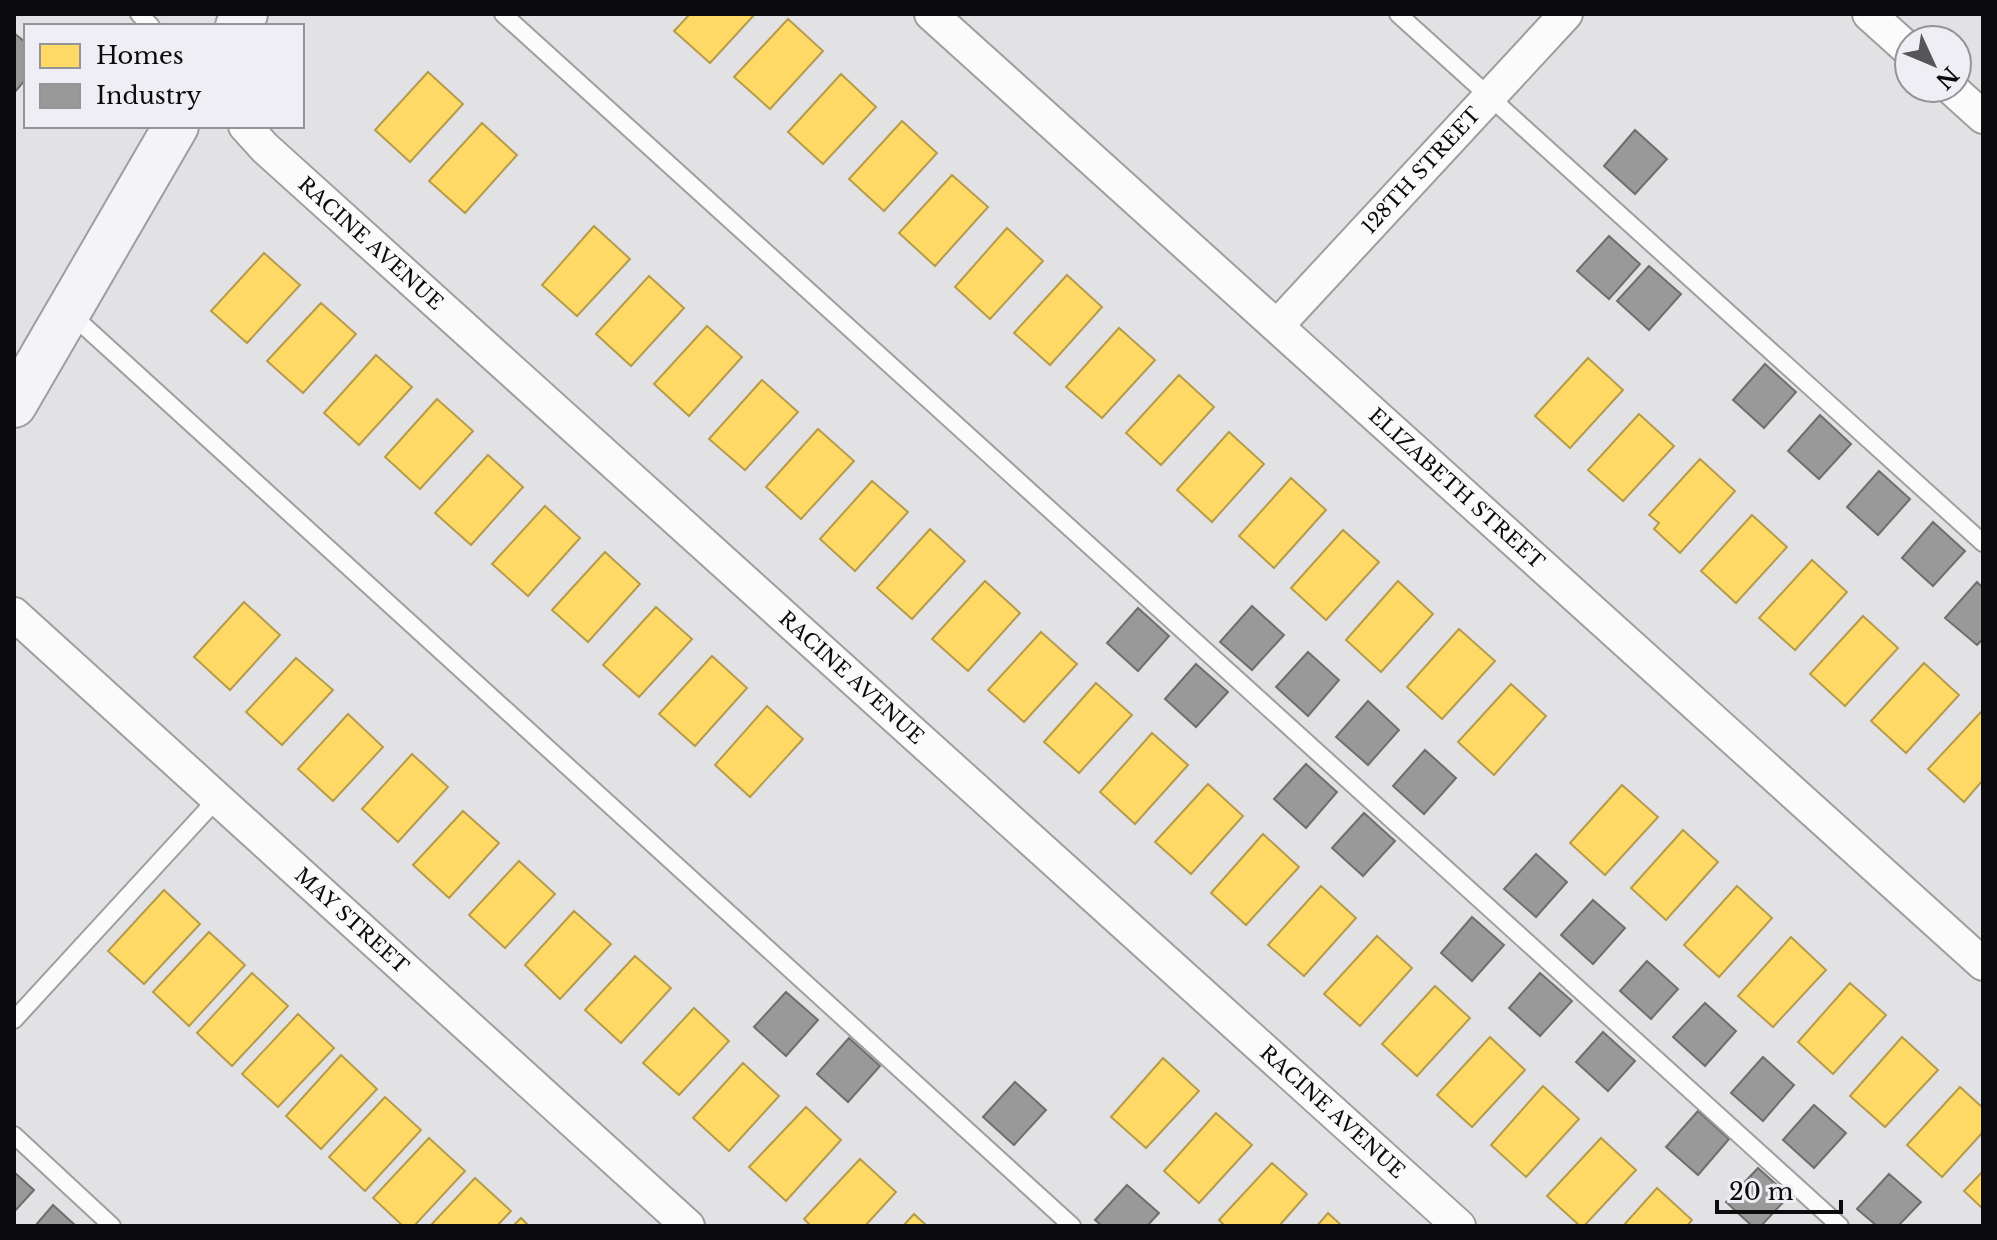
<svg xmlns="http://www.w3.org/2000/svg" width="1997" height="1240" viewBox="0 0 1997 1240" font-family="'Libre Baskerville',serif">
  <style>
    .homes { fill: #ffd966; stroke: #b69b4b; stroke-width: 2 }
    .industry { fill: #999; stroke: #6e6e6f; stroke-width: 2 }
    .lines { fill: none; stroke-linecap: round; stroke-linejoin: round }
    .lane-casing { stroke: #9e9ea0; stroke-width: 20 }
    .street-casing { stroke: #9e9ea0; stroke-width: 36 }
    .secondary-casing { stroke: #9e9ea0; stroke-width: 48 }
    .lane { stroke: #fbfbfb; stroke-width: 16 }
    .street { stroke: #fbfbfb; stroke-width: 32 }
    .secondary { stroke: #f4f4f8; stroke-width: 44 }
    .labels { text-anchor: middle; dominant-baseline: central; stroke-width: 8; stroke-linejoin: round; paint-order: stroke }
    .street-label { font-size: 20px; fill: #0b0b0d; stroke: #eeeef4 }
  </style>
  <rect width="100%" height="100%" fill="#e2e2e5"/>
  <!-- homes -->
  <path class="homes" d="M 690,14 L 755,14 L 710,63 L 674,31 Z
    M 788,19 L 823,51 L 770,109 L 734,77 Z
    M 428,72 L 463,104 L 410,162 L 375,130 Z
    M 841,74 L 876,107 L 823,164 L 788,132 Z
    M 902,121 L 937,153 L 884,211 L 849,179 Z
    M 482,123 L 517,155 L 465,213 L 429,181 Z
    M 952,175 L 988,207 L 935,266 L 899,233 Z
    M 594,226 L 630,259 L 577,316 L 542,285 Z
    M 1007,228 L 1043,261 L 990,319 L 955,287 Z
    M 264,253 L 300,285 L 247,343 L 211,311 Z
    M 1067,275 L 1102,307 L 1050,365 L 1014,333 Z
    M 649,276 L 684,308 L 631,366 L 596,334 Z
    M 321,303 L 356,334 L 303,393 L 267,361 Z
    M 707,326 L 742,357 L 689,416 L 654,384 Z
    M 1119,328 L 1155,360 L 1102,418 L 1066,387 Z
    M 376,355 L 412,387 L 359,445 L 324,413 Z
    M 1588,358 L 1623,390 L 1570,448 L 1535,416 Z
    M 1179,375 L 1214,407 L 1161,465 L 1126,433 Z
    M 762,380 L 798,412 L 745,470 L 709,439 Z
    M 437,399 L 473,431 L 420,489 L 385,457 Z
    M 1639,414 L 1674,446 L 1623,501 L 1588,470 Z
    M 818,429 L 854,461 L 801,519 L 766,487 Z
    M 1229,432 L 1264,464 L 1212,522 L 1177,490 Z
    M 488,455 L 523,487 L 471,545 L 435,513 Z
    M 1700,459 L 1735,491 L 1680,553 L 1654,529 L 1659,523 L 1649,515 Z
    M 1291,478 L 1326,510 L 1274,568 L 1239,536 Z
    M 872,481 L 908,512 L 855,571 L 820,539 Z
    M 545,506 L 580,538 L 528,596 L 492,564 Z
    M 1752,515 L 1787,547 L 1736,603 L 1701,571 Z
    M 930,529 L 965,561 L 912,619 L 877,588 Z
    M 1343,530 L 1379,562 L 1326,620 L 1291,588 Z
    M 605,552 L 640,584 L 588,642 L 552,610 Z
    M 1812,560 L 1847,592 L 1795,650 L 1759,618 Z
    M 985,581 L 1020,613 L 968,671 L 932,639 Z
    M 1398,581 L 1433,614 L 1381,672 L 1346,640 Z
    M 244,602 L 280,635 L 230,690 L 194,657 Z
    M 656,607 L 692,639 L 639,697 L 603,665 Z
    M 1863,616 L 1898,648 L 1845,706 L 1810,674 Z
    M 1459,629 L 1495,661 L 1442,719 L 1407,687 Z
    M 1041,632 L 1077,664 L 1024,722 L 988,690 Z
    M 712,656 L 747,688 L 695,746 L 659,714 Z
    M 296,658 L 333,690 L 282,745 L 246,712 Z
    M 1924,663 L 1959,695 L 1906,753 L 1871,721 Z
    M 1096,683 L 1132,715 L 1079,773 L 1044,742 Z
    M 1511,684 L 1546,716 L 1494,775 L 1458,742 Z
    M 767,706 L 803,739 L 750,797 L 715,765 Z
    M 1981,712 L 1983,714 L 1983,780 L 1964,802 L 1928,769 Z
    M 348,714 L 383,747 L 333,801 L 298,769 Z
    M 1152,733 L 1188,765 L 1135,824 L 1100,792 Z
    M 412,754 L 448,787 L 398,842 L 362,809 Z
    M 1208,784 L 1243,816 L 1191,874 L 1155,842 Z
    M 1622,785 L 1658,817 L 1605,875 L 1570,843 Z
    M 463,811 L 499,843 L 449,898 L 413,865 Z
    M 1683,830 L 1718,862 L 1666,920 L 1631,888 Z
    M 1263,834 L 1299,867 L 1246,925 L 1211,893 Z
    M 519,861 L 555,894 L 505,948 L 469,915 Z
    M 1321,886 L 1356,918 L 1304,976 L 1268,945 Z
    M 1737,886 L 1772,918 L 1719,977 L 1684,945 Z
    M 164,890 L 200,924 L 144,984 L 108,951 Z
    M 574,911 L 611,944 L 560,999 L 525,965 Z
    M 209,932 L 245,965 L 189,1026 L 153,992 Z
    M 1377,936 L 1412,968 L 1360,1026 L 1324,994 Z
    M 1791,937 L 1826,970 L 1773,1027 L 1738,996 Z
    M 635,956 L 671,988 L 621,1043 L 585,1010 Z
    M 252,973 L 288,1006 L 232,1066 L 197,1033 Z
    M 1850,983 L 1886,1015 L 1833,1074 L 1798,1042 Z
    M 1435,986 L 1470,1018 L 1417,1076 L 1382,1044 Z
    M 694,1008 L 729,1041 L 679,1095 L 643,1063 Z
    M 298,1014 L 334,1048 L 278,1107 L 242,1074 Z
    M 1490,1037 L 1525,1070 L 1472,1127 L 1437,1095 Z
    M 1902,1037 L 1938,1070 L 1885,1127 L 1850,1096 Z
    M 341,1055 L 377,1089 L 321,1149 L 286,1116 Z
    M 1163,1058 L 1199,1091 L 1146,1148 L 1111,1117 Z
    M 743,1063 L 779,1096 L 729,1151 L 693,1118 Z
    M 1543,1086 L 1579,1119 L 1526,1177 L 1491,1145 Z
    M 1960,1087 L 1983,1108 L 1983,1132 L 1942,1177 L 1907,1145 Z
    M 385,1097 L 421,1130 L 365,1191 L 329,1157 Z
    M 806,1107 L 841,1140 L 786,1201 L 749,1167 Z
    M 1216,1113 L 1252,1145 L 1199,1203 L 1164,1171 Z
    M 429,1138 L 465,1171 L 414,1226 L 403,1226 L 373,1198 Z
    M 1601,1138 L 1636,1170 L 1584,1226 L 1580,1226 L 1547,1196 Z
    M 860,1159 L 896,1192 L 865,1226 L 811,1226 L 804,1219 Z
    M 1272,1163 L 1307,1194 L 1279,1226 L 1225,1226 L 1219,1220 Z
    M 1983,1171 L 1983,1209 L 1964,1191 Z
    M 475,1178 L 511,1211 L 497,1226 L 430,1226 Z
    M 1657,1188 L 1692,1220 L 1687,1226 L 1623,1226 Z
    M 1328,1213 L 1342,1226 L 1317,1226 Z
    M 914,1214 L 927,1226 L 903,1226 Z
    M 521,1218 L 529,1226 L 513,1226 Z"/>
  <!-- industry -->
  <path class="industry" d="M 14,33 L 26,43 L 26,79 L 14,93 Z
    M 1635,130 L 1667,159 L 1635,194 L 1604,166 Z
    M 1609,236 L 1640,264 L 1609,299 L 1577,271 Z
    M 1649,266 L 1681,294 L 1649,330 L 1617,301 Z
    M 1765,364 L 1796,392 L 1764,428 L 1733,400 Z
    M 1820,415 L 1851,444 L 1819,479 L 1788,451 Z
    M 1879,471 L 1910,499 L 1878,535 L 1847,507 Z
    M 1933,522 L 1965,551 L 1933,586 L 1902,558 Z
    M 1977,582 L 1983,588 L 1983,639 L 1977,645 L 1945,618 Z
    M 1252,606 L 1284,635 L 1252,670 L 1220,642 Z
    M 1138,608 L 1169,636 L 1138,671 L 1107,643 Z
    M 1308,652 L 1339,680 L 1308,716 L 1276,687 Z
    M 1196,664 L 1228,692 L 1196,727 L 1165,699 Z
    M 1368,701 L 1399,730 L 1368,765 L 1336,737 Z
    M 1425,750 L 1456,778 L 1424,814 L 1393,786 Z
    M 1306,764 L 1337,792 L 1306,828 L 1274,799 Z
    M 1364,813 L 1395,841 L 1363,876 L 1332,848 Z
    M 1536,854 L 1567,882 L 1536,917 L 1504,889 Z
    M 1593,900 L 1625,928 L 1593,964 L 1561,935 Z
    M 1472,917 L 1504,945 L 1472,981 L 1441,953 Z
    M 1647,961 L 1678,989 L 1651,1019 L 1620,991 Z
    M 1540,973 L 1572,1001 L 1540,1036 L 1509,1008 Z
    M 786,992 L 818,1020 L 786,1056 L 754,1027 Z
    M 1705,1003 L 1736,1031 L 1705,1066 L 1673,1037 Z
    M 1603,1032 L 1635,1061 L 1608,1091 L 1576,1062 Z
    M 849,1038 L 880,1066 L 848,1102 L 817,1074 Z
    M 1763,1057 L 1794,1085 L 1763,1121 L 1731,1093 Z
    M 1015,1082 L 1046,1110 L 1014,1145 L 983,1117 Z
    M 1814,1105 L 1846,1133 L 1814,1168 L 1783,1140 Z
    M 1698,1111 L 1729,1139 L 1698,1175 L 1666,1147 Z
    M 1758,1168 L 1789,1196 L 1761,1226 L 1752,1226 L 1726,1202 Z
    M 14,1172 L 34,1190 L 14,1212 Z
    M 1889,1174 L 1921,1202 L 1898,1226 L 1877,1226 L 1857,1209 Z
    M 1127,1185 L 1159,1213 L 1147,1226 L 1102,1226 L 1095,1220 Z
    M 53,1205 L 76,1226 L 35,1226 Z"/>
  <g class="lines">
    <!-- lane casing -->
    <g class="lane-casing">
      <path id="lane" d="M 139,14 L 151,26
        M 503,14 L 1840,1226
        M 1398,14 L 1983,543
        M 71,314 L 1072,1226
        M 14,1020 L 217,799
        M 14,1135 L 112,1226"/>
    </g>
    <!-- street casing -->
    <g class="street-casing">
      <g id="street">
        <path id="s1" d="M 931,14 L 1983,964"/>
        <path d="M 1869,14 L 1909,50"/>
        <path d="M 1951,88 L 1983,117"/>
        <path id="s2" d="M 245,126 L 265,148 L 1459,1226"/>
        <path id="s3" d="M 1277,326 L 1566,14"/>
        <path id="s4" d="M 14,614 L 688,1226"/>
      </g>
    </g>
    <!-- secondary casing -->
    <g class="secondary-casing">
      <path id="secondary" d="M 238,26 L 245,14
        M 14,405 L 176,126"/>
    </g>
    <!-- lane -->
    <use href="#lane" class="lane"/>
    <!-- street -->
    <use href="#street" class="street"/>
    <!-- secondary -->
    <use href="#secondary" class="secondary"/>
  </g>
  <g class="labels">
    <!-- street labels -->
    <g class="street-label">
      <text stroke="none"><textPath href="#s3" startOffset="212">128TH STREET</textPath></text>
      <text stroke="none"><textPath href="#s2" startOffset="172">RACINE AVENUE</textPath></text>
      <text stroke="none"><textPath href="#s1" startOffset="708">ELIZABETH STREET</textPath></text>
      <text stroke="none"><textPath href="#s2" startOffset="820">RACINE AVENUE</textPath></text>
      <text stroke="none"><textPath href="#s4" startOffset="456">MAY STREET</textPath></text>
      <text stroke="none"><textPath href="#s2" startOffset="1468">RACINE AVENUE</textPath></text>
    </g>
  </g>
  <!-- border -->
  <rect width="1997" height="1240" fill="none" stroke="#0b0b0d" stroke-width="32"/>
  <!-- legend -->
  <rect x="24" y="24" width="280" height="104" fill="#eeeef4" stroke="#939398" stroke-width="2"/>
  <rect x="40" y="44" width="40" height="24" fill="#ffd966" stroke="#939398" stroke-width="2"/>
  <text x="96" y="64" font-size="24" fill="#0b0b0d">Homes</text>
  <rect x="40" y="84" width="40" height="24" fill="#999999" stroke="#939398" stroke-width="2"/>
  <text x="96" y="104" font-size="24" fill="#0b0b0d">Industry</text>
  <!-- north arrow -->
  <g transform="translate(1933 64) rotate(134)"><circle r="38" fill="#eeeef4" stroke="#939398" stroke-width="2"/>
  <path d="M0-6L14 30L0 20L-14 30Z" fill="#565659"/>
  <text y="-12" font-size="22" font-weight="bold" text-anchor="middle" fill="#0b0b0d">N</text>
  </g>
  <!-- scale -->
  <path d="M1717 1200v12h124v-12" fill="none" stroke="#0b0b0d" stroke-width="4"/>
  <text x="1729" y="1200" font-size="24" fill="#0b0b0d" stroke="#eeeef4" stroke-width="6" paint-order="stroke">20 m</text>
</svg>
